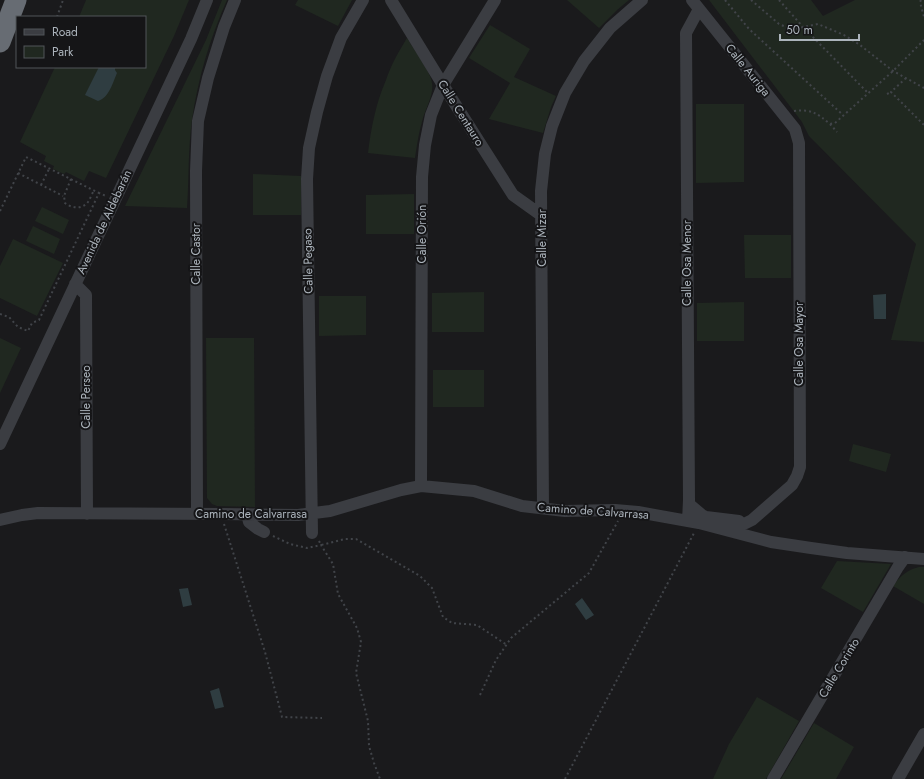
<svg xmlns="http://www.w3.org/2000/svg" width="924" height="779" viewBox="0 0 924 779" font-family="Jost,sans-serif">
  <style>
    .green { fill: #202820 }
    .water { fill: #2f3d41 }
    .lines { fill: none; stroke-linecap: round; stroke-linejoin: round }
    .path { stroke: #414449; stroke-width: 2; stroke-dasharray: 2 3; stroke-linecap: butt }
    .street { stroke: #3b3d42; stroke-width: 12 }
    .highway { stroke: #676c73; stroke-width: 21 }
    .labels { text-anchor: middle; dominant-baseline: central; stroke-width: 4; stroke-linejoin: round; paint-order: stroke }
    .street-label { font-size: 12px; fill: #acb4bc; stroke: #151517 }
  </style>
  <rect width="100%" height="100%" fill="#1a1a1c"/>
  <!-- green -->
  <path class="green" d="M 86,0 L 189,0 L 174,36 L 106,178 L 89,171 L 84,181 L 66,172 L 64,174 L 53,169 L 54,166 L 44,161 L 46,156 L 20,142 L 55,67 L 145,67 L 145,17 L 79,17 Z
    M 222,0 L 227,0 C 210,38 198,78 192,120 C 188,149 189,179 187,208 L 125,206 L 206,40 Z
    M 298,0 L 352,0 L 338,26 L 295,5 Z
    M 567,0 L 629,0 L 617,10 L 599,28 Z
    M 709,0 L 811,0 L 823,16 L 855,0 L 924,0 L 924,342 L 891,340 L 916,244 L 809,136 L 802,122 Z
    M 490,25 L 530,49 L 514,77 L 556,96 L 551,107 L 543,133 L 489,119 L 510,83 L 469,58 Z
    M 407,38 C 413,48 431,72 432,83 C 434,94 426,108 423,118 C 419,131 417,144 415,158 L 368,153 C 371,128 376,103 386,80 C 391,65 399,51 407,38 Z
    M 696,104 L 744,104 L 744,182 L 696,183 Z
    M 253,174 L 301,176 L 301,215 L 253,215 Z
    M 414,194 L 414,234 L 366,234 L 366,195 Z
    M 42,207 L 69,220 L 63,234 L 35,221 Z
    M 33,226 L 60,239 L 54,254 L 26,241 Z
    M 744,235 L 791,235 L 791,278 L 745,278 Z
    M 13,239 L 63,263 L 37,316 L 0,298 L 0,266 Z
    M 484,292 L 484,332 L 432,332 L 432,293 Z
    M 319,296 L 366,296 L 366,335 L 319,336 Z
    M 744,302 L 744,341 L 697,341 L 697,303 Z
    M 0,338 L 21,348 L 0,393 Z
    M 206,338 L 254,338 L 255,507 L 217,506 L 212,504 L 207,498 Z
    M 433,370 L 484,370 L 484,407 L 433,407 Z
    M 853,444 L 891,454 L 886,472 L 849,461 Z
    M 837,561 L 891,564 L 863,612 L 821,588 Z
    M 919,567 L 924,567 L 924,604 L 893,586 C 900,576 907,570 919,567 Z
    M 757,697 L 799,721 L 766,779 L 713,779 L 729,744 Z
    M 814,723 L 854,747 L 836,779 L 781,779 Z"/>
  <!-- water -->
  <path class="water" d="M 99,67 L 115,67 L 115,70 L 117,73 C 113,82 109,98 98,101 L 85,95 Z
    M 886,294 L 886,319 L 874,319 L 873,295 Z
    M 188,588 L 192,605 L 183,607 L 179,589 Z
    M 582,598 L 594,615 L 586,620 L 575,604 Z
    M 219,688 L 224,707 L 215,709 L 210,691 Z"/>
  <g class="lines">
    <!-- path -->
    <path class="path" d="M 725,0 L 749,29 L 843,115
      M 751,0 L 779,24 L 786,27 L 794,29 L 818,24 L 844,35 L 860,45 L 893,71 L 924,88
      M 779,0 L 803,27 L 868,93
      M 921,0 L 920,2 L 924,17
      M 57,17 L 63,0
      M 906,78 L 891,92 L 924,125
      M 887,94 L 891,92
      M 794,111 C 811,109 817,113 830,124 L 835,123 L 893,71 L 924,40
      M 830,124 L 837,132
      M 18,173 L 63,196
      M 71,179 L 64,196 L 65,203 C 71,208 82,210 88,202 C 90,199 92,194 94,190
      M 41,185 L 49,169
      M 0,211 L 26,157 L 99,193
      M 0,314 L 9,317 L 18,327 L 28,331 L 32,323 L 39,320 L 99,193 L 106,196
      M 224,524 L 265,652 L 282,717 L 322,718
      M 273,536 L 290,544 L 307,548 L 321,545 L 333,564 L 338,594 L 357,628 L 361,642 L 356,673 L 368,721 L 369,746 L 374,763 L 380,779
      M 319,541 L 321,545 L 345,539 L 356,539 L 420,576 L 432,588 L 443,617 L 452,623 L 477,625 L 507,645
      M 480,695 L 496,660 L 511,638 L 589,573 L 618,521
      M 565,779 L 694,533"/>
    <!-- street -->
    <path class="street" d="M 391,0 L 443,85 L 513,195 L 541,215
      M 692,0 L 795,129 L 799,143 L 800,467 L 797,476 L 792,485 L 752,520 L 746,523 L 729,525 L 722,529
      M 75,284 L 86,295 L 87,514
      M 0,444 L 191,39 L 207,0
      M 421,486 L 422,177 L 425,145 L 431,115 L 443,85 L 495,0
      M 689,504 L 702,515 L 706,517 L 739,521
      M 543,508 L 541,191 L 545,154 L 552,126 L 565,93 L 584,61 L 610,28 L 642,0
      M 197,514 L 196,171 L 198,121 L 208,78 L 224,27 L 235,0
      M 247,514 L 249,522 L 258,529 L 264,532
      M 0,520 L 22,515 L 38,513 L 221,514 L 298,515 L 330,511 L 401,490 L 421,486 L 474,491 L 522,506 L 565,511 L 615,510 L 638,512 L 699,523 L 771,542 L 811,548 L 847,553 L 924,559
      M 688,521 L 689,500 L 686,33 L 699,9
      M 312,533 L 307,179 L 309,148 L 317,112 L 327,76 L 341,38 L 363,0
      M 773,779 L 898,567 L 905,557
      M 898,779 L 924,734"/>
    <!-- highway -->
    <path class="highway" d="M 0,42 L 16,0"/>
  </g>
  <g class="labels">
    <!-- street labels -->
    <g class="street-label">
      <text transform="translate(748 70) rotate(51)">Calle Auriga</text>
      <text transform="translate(461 113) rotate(58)">Calle Centauro</text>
      <text transform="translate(104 222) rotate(-65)">Avenida de Aldebarán</text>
      <text transform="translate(422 234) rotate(-90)">Calle Orión</text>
      <text transform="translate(542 238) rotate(-90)">Calle Mizar</text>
      <text transform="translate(196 254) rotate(-90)">Calle Castor</text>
      <text transform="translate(308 261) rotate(-91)">Calle Pegaso</text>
      <text transform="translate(687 263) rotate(-90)">Calle Osa Menor</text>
      <text transform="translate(799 344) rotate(-90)">Calle Osa Mayor</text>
      <text transform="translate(86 397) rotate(-90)">Calle Perseo</text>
      <text transform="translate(593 511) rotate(4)">Camino de Calvarrasa</text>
      <text x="251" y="514">Camino de Calvarrasa</text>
      <text transform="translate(839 668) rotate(-59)">Calle Corinto</text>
    </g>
  </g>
  <!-- legend -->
  <rect x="16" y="16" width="130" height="52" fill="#151517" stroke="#515559"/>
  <rect x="24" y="29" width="20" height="6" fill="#3b3d42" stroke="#515559"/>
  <text x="52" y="36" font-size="12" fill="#acb4bc">Road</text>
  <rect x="24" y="46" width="20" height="12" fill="#202820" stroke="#515559"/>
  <text x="52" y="56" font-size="12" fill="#acb4bc">Park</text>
  <!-- scale -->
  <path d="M780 34v6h79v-6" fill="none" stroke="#acb4bc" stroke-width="2"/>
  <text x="786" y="34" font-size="12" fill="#acb4bc" stroke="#151517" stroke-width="3" paint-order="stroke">50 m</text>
</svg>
